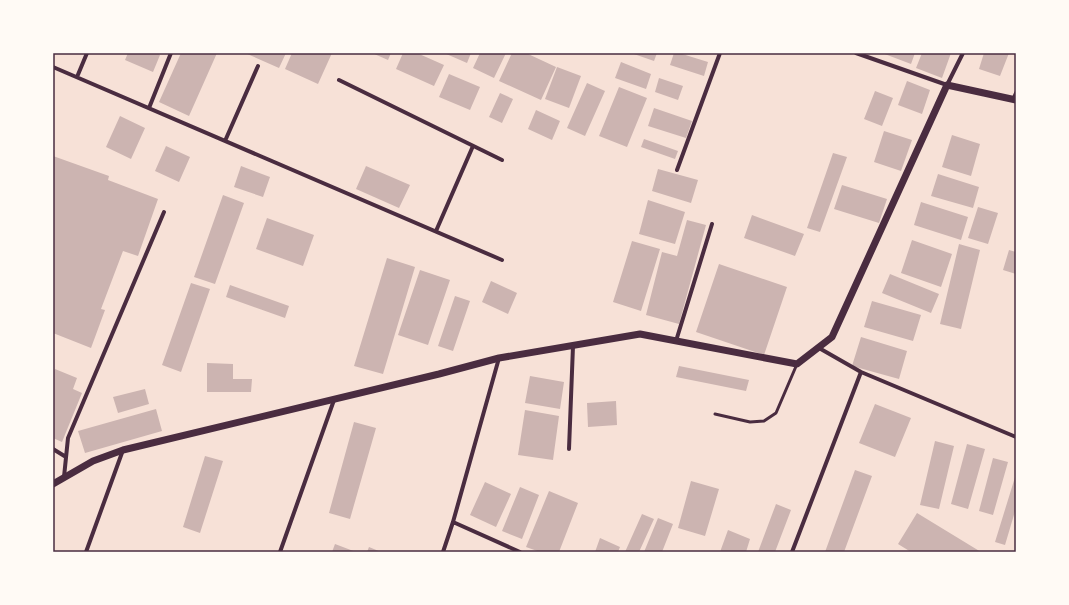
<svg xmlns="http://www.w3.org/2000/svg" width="1069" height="605" viewBox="0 0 1069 605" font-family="Overpass,sans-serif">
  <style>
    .building { fill: #ccb4b1 }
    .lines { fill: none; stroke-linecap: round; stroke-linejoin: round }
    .service { stroke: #4a2c40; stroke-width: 3 }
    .minor { stroke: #4a2c40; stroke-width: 4 }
    .tertiary { stroke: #4a2c40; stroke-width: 7 }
    .neatline { fill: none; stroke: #4a2c40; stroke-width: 1.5 }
  </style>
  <rect width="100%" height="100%" fill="#f7e1d7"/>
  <!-- building -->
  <path class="building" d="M 128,53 L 157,53 L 160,55 L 153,72 L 125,60 Z
    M 181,53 L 217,53 L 189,116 L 159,102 Z
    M 245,53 L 286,53 L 279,68 Z
    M 292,53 L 332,53 L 318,84 L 285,69 Z
    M 372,53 L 391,53 L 388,60 Z
    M 403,53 L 417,53 L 444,65 L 434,86 L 396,69 Z
    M 444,53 L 471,53 L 467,63 Z
    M 480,53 L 506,53 L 494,78 L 473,68 Z
    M 512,53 L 526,53 L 556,67 L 541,100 L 499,81 Z
    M 631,53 L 657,53 L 654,61 Z
    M 674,53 L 679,53 L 708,62 L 704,76 L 670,65 Z
    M 882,53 L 915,53 L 911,64 Z
    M 922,53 L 951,53 L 942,78 L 916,68 Z
    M 984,53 L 1009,53 L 1000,76 L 979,69 Z
    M 621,62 L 651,74 L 646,89 L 615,78 Z
    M 557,67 L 581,76 L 569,108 L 545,99 Z
    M 449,74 L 480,87 L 470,110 L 439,97 Z
    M 659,78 L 683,86 L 678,100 L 655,92 Z
    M 907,81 L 930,90 L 922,114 L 898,105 Z
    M 587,83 L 605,91 L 585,136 L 567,128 Z
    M 619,87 L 647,98 L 627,147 L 599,136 Z
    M 875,91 L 893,98 L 882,126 L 864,119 Z
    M 500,93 L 513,99 L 502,123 L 489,117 Z
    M 654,108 L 692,121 L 686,138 L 648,126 Z
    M 536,110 L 560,121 L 552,140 L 528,129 Z
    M 120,116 L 145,128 L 131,159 L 106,147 Z
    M 884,131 L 912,140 L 901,171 L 874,162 Z
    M 952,135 L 980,144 L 971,176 L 942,167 Z
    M 644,139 L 678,151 L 675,159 L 641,147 Z
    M 166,146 L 190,157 L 179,182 L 155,171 Z
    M 833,153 L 847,157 L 820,232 L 807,228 Z
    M 53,156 L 109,176 L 108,180 L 158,199 L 138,256 L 123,251 L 101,309 L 105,310 L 91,348 L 53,333 Z
    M 241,166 L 270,177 L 263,197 L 234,187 Z
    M 366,166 L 410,185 L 399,208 L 356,189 Z
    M 658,169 L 698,180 L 691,203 L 652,191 Z
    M 938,174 L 979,187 L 973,208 L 931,196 Z
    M 842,185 L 887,199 L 879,223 L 834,209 Z
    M 223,195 L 244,203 L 215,284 L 194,277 Z
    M 648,200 L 685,212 L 675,244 L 639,234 Z
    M 921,202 L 968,217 L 961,240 L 914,225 Z
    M 978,207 L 998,213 L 988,244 L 968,238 Z
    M 752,215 L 804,234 L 795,256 L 744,238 Z
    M 267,218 L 314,235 L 303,266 L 256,249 Z
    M 687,220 L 706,225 L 679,324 L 646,315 L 662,252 L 677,256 Z
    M 912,240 L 952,254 L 941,287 L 901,273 Z
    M 632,241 L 660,249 L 641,311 L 613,302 Z
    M 959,244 L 980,250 L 961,329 L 940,324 Z
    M 1009,250 L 1016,252 L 1016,274 L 1003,270 Z
    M 387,258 L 415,267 L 383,374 L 354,366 Z
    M 719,264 L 787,287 L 764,355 L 696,332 Z
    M 420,270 L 450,280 L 428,345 L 398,335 Z
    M 890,274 L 939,294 L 931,313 L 882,293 Z
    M 491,281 L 517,293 L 508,314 L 482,302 Z
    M 191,283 L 210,289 L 181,372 L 162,365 Z
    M 230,285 L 289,306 L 285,318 L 226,297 Z
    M 455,296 L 470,301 L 453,351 L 438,346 Z
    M 872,301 L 921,315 L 913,341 L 864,327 Z
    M 861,337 L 907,351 L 899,379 L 852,366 Z
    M 207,363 L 233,364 L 233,379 L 252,379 L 251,392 L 207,392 Z
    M 679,366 L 749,380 L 746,391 L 676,377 Z
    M 55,369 L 77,378 L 73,389 L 82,393 L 62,442 L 53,438 L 53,373 Z
    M 530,376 L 564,382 L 560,409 L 525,403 Z
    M 145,389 L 149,404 L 118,413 L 113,397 Z
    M 616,401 L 617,425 L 588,427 L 587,403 Z
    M 875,404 L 911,418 L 895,457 L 859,443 Z
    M 156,409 L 162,431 L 85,453 L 78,431 Z
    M 525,410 L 559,416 L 553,460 L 518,455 Z
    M 354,422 L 376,428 L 350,519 L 329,513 Z
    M 935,441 L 954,446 L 939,509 L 920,505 Z
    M 967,444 L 985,449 L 968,509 L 951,504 Z
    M 205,456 L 223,461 L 200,533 L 183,527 Z
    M 993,458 L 1008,462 L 993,515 L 979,511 Z
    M 855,470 L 872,476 L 844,552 L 825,552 Z
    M 1016,474 L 1016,508 L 1005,545 L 995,542 Z
    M 691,481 L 719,489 L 705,536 L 678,528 Z
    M 485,482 L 511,494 L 496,527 L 470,515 Z
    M 520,487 L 539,495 L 522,539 L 502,531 Z
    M 549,491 L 578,503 L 559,552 L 540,552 L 526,547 Z
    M 776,504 L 791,510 L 775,552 L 758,552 Z
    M 917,513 L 981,552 L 911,552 L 898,544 Z
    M 642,514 L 654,519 L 639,552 L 625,552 Z
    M 658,518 L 673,524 L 662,552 L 644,552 Z
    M 728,530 L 750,539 L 746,552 L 720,552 Z
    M 600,538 L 620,547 L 618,552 L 595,552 Z
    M 335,544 L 356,552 L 332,552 Z
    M 369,547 L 381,552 L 367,552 Z"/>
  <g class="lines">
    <!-- service -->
    <path class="service" d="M 715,414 L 750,422 L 764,421 L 776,413 L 797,364"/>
    <!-- minor -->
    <path class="minor" d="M 856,53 L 947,85 L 963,53
      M 53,67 L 502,260
      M 77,77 L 87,53
      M 339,80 L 502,160
      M 1013,100 L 1016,93
      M 149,108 L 171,53
      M 225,141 L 258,66
      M 677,170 L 720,53
      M 436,231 L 473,146
      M 676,341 L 712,224
      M 819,348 L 861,372 L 1016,437
      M 53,449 L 66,457
      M 569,449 L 573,346
      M 64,477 L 68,438 L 164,212
      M 453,522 L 520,552
      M 86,552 L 123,450
      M 280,552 L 334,400
      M 443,552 L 453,522 L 499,358
      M 792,552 L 861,372"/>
    <!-- tertiary -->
    <path class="tertiary" d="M 53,484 L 93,461 L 123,450 L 439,374 L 499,358 L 640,334 L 797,364 L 832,337 L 947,85 L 1016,100"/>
  </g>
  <!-- border -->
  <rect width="1069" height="605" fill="none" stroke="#fffaf5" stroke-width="108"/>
  <rect x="54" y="54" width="961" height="497" class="neatline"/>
</svg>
